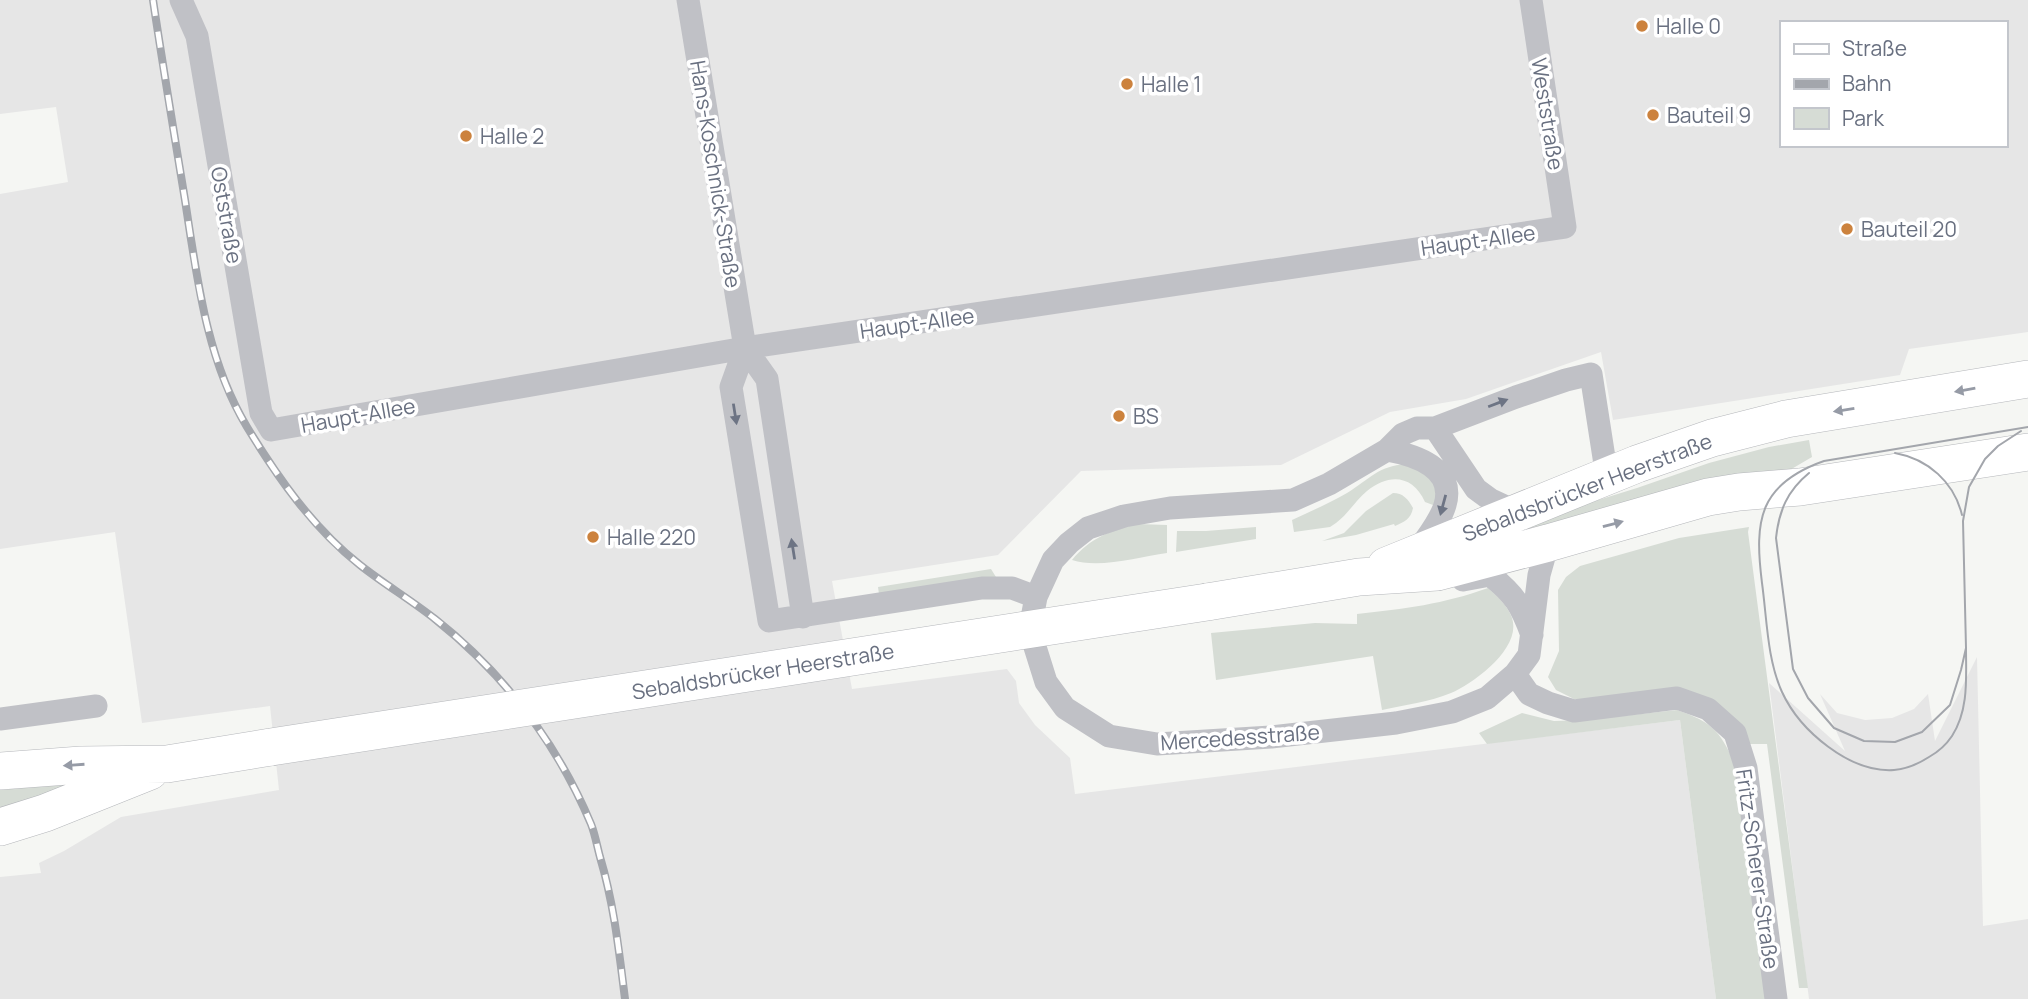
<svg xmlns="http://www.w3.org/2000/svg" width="2028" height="999" viewBox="0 0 2028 999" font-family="Manrope,sans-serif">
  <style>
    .built { fill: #e6e6e6; fill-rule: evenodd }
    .green { fill: #d6dcd5 }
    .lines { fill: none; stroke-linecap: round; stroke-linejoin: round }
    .primary-casing { stroke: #b5b7bb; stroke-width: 38 }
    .minor { stroke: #c0c1c6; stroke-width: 23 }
    .primary { stroke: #fff; stroke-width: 37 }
    .tram { stroke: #a3a6ac; stroke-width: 2 }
    .rail-casing { stroke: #a3a6ac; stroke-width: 8 }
    .rail { stroke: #fff; stroke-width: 5; stroke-dasharray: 16; stroke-linecap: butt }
    .primary-bridge-casing { stroke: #b5b7bb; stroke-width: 38; stroke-linecap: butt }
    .primary-bridge { stroke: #fff; stroke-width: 37 }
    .oneway { fill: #969ba6 }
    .oneway2 { fill: #6d7484 }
    .poi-dot { fill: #cc823d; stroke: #fff; stroke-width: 2.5 }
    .labels { text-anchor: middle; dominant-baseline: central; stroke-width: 7; stroke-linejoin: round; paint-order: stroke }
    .poi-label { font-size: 21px; fill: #697080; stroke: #fff; text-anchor: start }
    .street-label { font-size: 21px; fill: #697080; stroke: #fff }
  </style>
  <rect width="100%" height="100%" fill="#f5f6f3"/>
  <!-- built -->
  <path class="built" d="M 0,0 L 2028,0 L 2028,332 L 1909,349 L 1900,375 L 1613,420 L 1601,352 L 1466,399 L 1390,412 L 1281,465 L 1081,471 L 998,555 L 832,581 L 852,689 L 1007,669 L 1016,681 L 1019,703 L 1035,725 L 1070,758 L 1075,794 L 1680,720 L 1716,999 L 0,999 L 0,877 L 41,873 L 39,863 L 64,851 L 121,817 L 279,790 L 270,706 L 142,723 L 115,532 L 0,549 L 0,194 L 68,182 L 56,107 L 0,114 ZM 1781,23 L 2005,23 L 2005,145 L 1781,145 Z
    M 1977,657 L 1983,926 L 2028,919 L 2028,999 L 1809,999 L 1769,683 L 1845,751 L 1820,694 L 1837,713 L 1865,720 L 1892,718 L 1914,709 L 1928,694 L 1935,741 Z"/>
  <!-- green -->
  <path class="green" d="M 1809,440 L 1812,457 L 1783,474 L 1520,538 L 1484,540 L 1563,511 L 1637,488 L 1709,463 L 1769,447 Z
    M 1406,464 C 1423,471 1446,484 1433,505 L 1425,502 C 1413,475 1389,473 1367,491 C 1355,501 1348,514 1336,523 L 1330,527 L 1294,532 L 1292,520 C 1311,511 1330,503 1347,493 C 1370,479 1378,466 1406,464 Z
    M 1393,493 C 1403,493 1408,499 1413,508 C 1411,519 1404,522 1395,526 L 1394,524 L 1356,535 L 1322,541 L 1344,533 L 1366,511 Z
    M 1138,524 L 1167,525 L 1167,553 C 1139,557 1099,569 1072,560 C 1090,538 1111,530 1138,524 Z
    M 1256,527 L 1256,539 L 1176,552 L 1177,531 L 1206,531 Z
    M 1749,527 L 1748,532 L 1808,988 L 1799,988 L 1767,744 L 1748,744 L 1716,703 L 1574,699 L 1556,690 L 1548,677 L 1559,651 L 1558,590 L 1566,577 L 1580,566 L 1679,538 Z
    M 991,569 L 996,577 L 879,594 L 878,587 Z
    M 1488,588 C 1497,596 1508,606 1512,618 C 1522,648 1474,683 1451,693 C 1430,702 1404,705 1382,710 L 1373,656 L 1216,680 L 1211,633 L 1315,623 L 1357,624 L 1357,614 C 1404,609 1444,604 1488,588 Z
    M 1677,710 C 1711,722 1719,729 1734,762 L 1767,999 L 1716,999 L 1680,720 L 1487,744 L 1479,733 L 1522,713 L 1554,721 L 1585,720 Z
    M 78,782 L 0,818 L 0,790 Z"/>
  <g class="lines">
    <!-- primary casing -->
    <g class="primary-casing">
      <path id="primary" d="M 1386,566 L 1637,464 L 1712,438 L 1786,419 L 2028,379
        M 1207,602 L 1359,577 L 1437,572 L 1548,543 L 1708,497 L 1739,492 L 1800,487 L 2028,452
        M 0,771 L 81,765 L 167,764 L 271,747
        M 0,827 L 45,813 L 150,771"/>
    </g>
    <!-- minor -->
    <path class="minor" d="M 181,0 L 197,36 L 261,413 L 271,430 L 745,348 L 1565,227 L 1531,0
      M 688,0 L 745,348 L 767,379 L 803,617
      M 745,348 L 731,387 L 769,621 L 982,588 L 1012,588 L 1036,597
      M 1435,428 L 1476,489 L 1491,500 L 1519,513
      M 1387,450 C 1415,455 1456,468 1445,505 C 1440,522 1426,538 1417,552
      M 1548,543 L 1539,575 L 1529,655 L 1515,674 L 1487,698 L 1452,712 L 1396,723 L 1271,737 L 1157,744 L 1109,736 L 1065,708 L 1046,682 L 1035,647 L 1032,618 L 1036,597 L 1053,560 L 1069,543 L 1088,528 L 1124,516 L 1170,508 L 1293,500 L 1329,484 L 1387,450 L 1403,434 L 1417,428 L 1435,428 L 1516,397 L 1566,380 L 1591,374 L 1607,477
      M 1463,580 L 1490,575 C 1515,595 1521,605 1532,635
      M 1515,674 L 1529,694 L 1548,703 L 1574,711 L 1677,698 L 1708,709 L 1735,733 L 1746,768 L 1776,999
      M 0,719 L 96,706"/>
    <!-- primary -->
    <use href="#primary" class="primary"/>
    <!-- tram -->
    <path class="tram" d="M 1895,453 C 1928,459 1954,482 1962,515
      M 1809,473 C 1787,491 1779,511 1776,538 L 1793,669 L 1808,698 L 1834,728 L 1864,741 L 1895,742 L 1922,732 L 1950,705 L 1961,670 L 1966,648 L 1963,521 L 1969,487 L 1985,459 L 1998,446 L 2021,431
      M 1966,648 C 1966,677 1969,710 1952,736 C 1946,745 1938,752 1929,757 C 1918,764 1907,769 1894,770 C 1850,773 1800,731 1782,692 C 1767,659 1767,619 1762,583 C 1754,520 1759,484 1824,461 L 2028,427"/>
    <!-- rail casing -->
    <g class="rail-casing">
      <path id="rail" d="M 153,0 C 163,67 174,133 185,200 C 197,277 206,359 247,427 C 278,478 313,528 360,565 C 384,584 411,600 435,619 C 503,673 557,743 591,824 C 595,834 597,846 600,857 C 614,904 619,951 625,999"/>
    </g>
    <!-- rail -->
    <use href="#rail" class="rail"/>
    <!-- primary-bridge casing -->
    <g class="primary-bridge-casing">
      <path id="primary-bridge" d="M 271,747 L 1207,602"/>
    </g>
    <!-- primary-bridge -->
    <use href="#primary-bridge" class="primary-bridge"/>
  </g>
  <!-- one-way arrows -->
  <defs><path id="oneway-solid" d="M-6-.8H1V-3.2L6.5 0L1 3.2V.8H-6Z" transform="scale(1.75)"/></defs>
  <g class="oneway">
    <use href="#oneway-solid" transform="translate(1965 390) rotate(170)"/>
    <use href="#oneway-solid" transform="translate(1844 410) rotate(171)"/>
    <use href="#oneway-solid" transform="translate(1613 524) rotate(-15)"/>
    <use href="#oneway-solid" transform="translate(74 765) rotate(176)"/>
  </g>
  <g class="oneway2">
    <use href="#oneway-solid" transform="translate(1498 403) rotate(-21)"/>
    <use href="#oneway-solid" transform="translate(735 414) rotate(81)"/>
    <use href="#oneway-solid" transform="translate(1443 505) rotate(105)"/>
    <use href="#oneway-solid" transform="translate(793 549) rotate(-99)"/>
  </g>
  <!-- markers -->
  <g class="poi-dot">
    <circle cx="1642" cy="26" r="7"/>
    <circle cx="1127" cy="84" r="7"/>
    <circle cx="1653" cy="115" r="7"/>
    <circle cx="466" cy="136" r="7"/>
    <circle cx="1847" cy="229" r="7"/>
    <circle cx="1119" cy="416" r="7"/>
    <circle cx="593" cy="537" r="7"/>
  </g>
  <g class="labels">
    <!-- poi labels -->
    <g class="poi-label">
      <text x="1656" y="26">Halle 0</text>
      <text x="1141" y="84">Halle 1</text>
      <text x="1667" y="115">Bauteil 9</text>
      <text x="480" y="136">Halle 2</text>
      <text x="1861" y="229">Bauteil 20</text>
      <text x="1133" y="416">BS</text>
      <text x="607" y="537">Halle 220</text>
    </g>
    <!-- street labels -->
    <g class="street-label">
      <text transform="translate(1548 114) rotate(81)">Weststraße</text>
      <text transform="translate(716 174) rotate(81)">Hans-Koschnick-Straße</text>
      <text transform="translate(227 215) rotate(80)">Oststraße</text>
      <text transform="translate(1478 240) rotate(-8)">Haupt-Allee</text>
      <text transform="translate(917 323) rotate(-8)">Haupt-Allee</text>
      <text transform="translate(358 415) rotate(-10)">Haupt-Allee</text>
      <text transform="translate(1587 487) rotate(-21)">Sebaldsbrücker Heerstraße</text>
      <text transform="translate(763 671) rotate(-9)">Sebaldsbrücker Heerstraße</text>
      <text transform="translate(1240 737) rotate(-4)">Mercedesstraße</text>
      <text transform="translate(1758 869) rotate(82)">Fritz-Scherer-Straße</text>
    </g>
  </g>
  <!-- legend -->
  <rect x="1780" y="21" width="228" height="126" fill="#ffffff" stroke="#c3c6cc" stroke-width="2"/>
  <rect x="1794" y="44" width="35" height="10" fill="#ffffff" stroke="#c3c6cc" stroke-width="2"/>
  <text x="1842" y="56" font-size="21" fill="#697080">Straße</text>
  <rect x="1794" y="79" width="35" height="10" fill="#a3a6ac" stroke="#c3c6cc" stroke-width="2"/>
  <text x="1842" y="91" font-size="21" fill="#697080">Bahn</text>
  <rect x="1794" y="108" width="35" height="21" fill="#d6dcd5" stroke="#c3c6cc" stroke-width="2"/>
  <text x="1842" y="126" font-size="21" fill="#697080">Park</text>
</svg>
